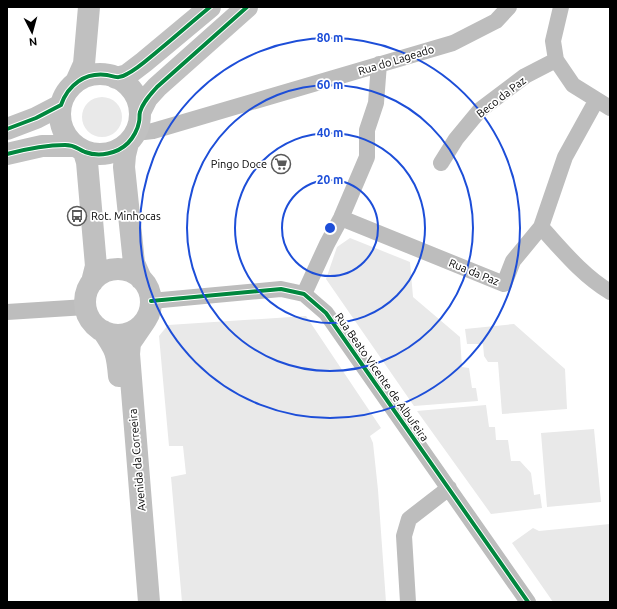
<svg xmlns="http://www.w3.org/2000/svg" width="617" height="609" viewBox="0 0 617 609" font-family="Ubuntu,sans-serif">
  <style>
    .green { fill: #e9e9e9 }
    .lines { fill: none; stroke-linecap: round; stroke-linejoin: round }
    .street { stroke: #bdbdbd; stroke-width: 16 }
    .secondary { stroke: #c0c0c0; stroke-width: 22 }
    .cycleway-casing { stroke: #fff; stroke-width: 6 }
    .cycleway { stroke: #00873e; stroke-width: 4 }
    .ring { fill: none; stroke: #1d4ed8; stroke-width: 2 }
    .labels { text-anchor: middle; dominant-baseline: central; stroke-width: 3.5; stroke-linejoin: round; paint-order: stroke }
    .street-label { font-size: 11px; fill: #000; stroke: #fff }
    .poi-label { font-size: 11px; fill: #000; stroke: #fff; text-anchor: end }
    .centre { fill: #1d4ed8; stroke: #fff; stroke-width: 2 }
    .ring-label { font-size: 12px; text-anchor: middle; font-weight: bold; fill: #1d4ed8; stroke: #fff; stroke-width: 3.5; stroke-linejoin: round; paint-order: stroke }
  </style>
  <rect width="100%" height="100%" fill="#fff"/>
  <!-- green -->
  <path class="green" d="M82 117a20 20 0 1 1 40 0a20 20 0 1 1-40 0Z
    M 350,238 L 410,262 L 413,297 L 460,337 L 462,367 L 469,368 L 472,388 L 476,388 L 478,401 L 414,406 L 326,279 L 337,247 Z
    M 306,316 L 381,428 L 370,436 L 373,443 L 378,490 L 386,602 L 182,602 L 171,477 L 186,474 L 183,446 L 169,446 L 159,336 L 168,325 Z
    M 514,324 L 565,369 L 567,409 L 502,414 L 498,362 L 488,362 L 484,356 L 483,344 L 467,344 L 465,329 Z
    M 486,405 L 489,427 L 495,427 L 496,440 L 508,440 L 511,461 L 520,461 L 531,473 L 534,495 L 540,494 L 542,508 L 491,514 L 417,411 Z
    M 594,429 L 601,502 L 547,507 L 541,433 Z
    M 610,524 L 610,602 L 553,602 L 512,543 L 533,528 L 539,531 Z"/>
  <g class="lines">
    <!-- street -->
    <path class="street" d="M 561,7 L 553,41 L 556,60 L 573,85 L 610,108
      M 135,133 L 153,131 L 453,43 L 496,21 L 509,7
      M 441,163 L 456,139 L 480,110 L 525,76 L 556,60
      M 341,218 L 504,284 L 513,261 L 541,227 L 565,157 L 596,101
      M 541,227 C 563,251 582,275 610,292
      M 304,294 L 327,244 L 341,218 L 367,157 L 367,130 L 376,103 L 379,64
      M 151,301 L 281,289 L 304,294 L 326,313 L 528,602
      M 7,312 L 86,307
      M 408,602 L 404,536 L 409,519 L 449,488"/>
    <!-- secondary -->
    <path class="secondary" d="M60 114a40 40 0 1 1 80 0a40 40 0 1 1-80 0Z
      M 116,78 L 127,75 L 144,62 L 210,7
      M 76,82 L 84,64 L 89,7
      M 140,112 L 147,98 L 157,87 L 247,7
      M 7,129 L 36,118 L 61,105
      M 128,143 L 125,155 L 124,167 L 134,263 L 141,279
      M 84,152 L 87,162 L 96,266 L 92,282
      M 7,154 L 42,146 L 75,146
      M85 302a33 33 0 1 1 66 0a33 33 0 1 1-66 0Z
      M 145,321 L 130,343 L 129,354 L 149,602
      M 103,331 C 116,350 117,353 119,376"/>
    <!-- cycleway casing -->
    <g class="cycleway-casing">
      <path id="cycleway" d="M 7,129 L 36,118 L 61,105 C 68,85 85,72 107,75 C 116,77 119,79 127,74 C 139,68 149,58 159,50 C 176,36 193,21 210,7
        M 7,154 C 26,149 45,145 65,145 C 75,145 76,148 85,152 C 99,157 117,154 128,143 C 133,138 138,129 139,122 C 140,119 139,115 140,112 C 143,102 150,95 157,87 L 247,7
        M 151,301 L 281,289 L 304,294 L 326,313 L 528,602"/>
    </g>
    <!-- cycleway -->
    <use href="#cycleway" class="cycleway"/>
  </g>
  <!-- distance rings -->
  <g class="ring">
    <circle cx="330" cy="228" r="48"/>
    <circle cx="330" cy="228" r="95"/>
    <circle cx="330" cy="228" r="143"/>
    <circle cx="330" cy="228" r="190"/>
  </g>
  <!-- icons -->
  <defs>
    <g id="supermarket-ring" transform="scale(1)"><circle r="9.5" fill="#fff" stroke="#595959" stroke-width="1.5"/><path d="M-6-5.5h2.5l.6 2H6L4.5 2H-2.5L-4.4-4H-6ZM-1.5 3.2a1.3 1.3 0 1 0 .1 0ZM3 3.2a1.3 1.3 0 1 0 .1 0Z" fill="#595959"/></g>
    <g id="bus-ring" transform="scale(1)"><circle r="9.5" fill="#fff" stroke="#595959" stroke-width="1.5"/><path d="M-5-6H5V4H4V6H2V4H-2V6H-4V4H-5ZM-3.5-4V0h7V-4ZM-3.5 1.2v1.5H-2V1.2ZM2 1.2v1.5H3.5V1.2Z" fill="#595959"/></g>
  </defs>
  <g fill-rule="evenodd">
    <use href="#supermarket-ring" x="281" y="164"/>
    <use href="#bus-ring" x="77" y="216"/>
  </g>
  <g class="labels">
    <!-- street labels -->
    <g class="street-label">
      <text transform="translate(396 60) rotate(-17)">Rua do Lageado</text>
      <text transform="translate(501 97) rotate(-38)">Beco da Paz</text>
      <text transform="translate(474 272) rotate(22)">Rua da Paz</text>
      <text transform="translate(382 377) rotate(55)">Rua Beato Vicente de Albufeira</text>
      <text transform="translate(137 460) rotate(-95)">Avenida da Correeira</text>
    </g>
    <!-- poi labels -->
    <g class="poi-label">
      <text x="267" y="164">Pingo Doce</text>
      <text x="91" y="216" text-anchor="start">Rot. Minhocas</text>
    </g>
  </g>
  <circle cx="330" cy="228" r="6" class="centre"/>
  <g class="ring-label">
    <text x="330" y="42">80 m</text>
    <text x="330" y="89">60 m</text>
    <text x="330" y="137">40 m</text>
    <text x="330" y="184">20 m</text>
  </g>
  <!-- border -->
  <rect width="617" height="609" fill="none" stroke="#000000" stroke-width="16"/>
  <!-- north arrow -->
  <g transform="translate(32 32) rotate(174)" stroke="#ffffff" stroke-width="3" paint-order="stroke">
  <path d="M0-3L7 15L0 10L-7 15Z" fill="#000000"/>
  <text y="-6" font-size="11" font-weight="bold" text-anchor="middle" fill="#000000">N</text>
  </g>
</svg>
